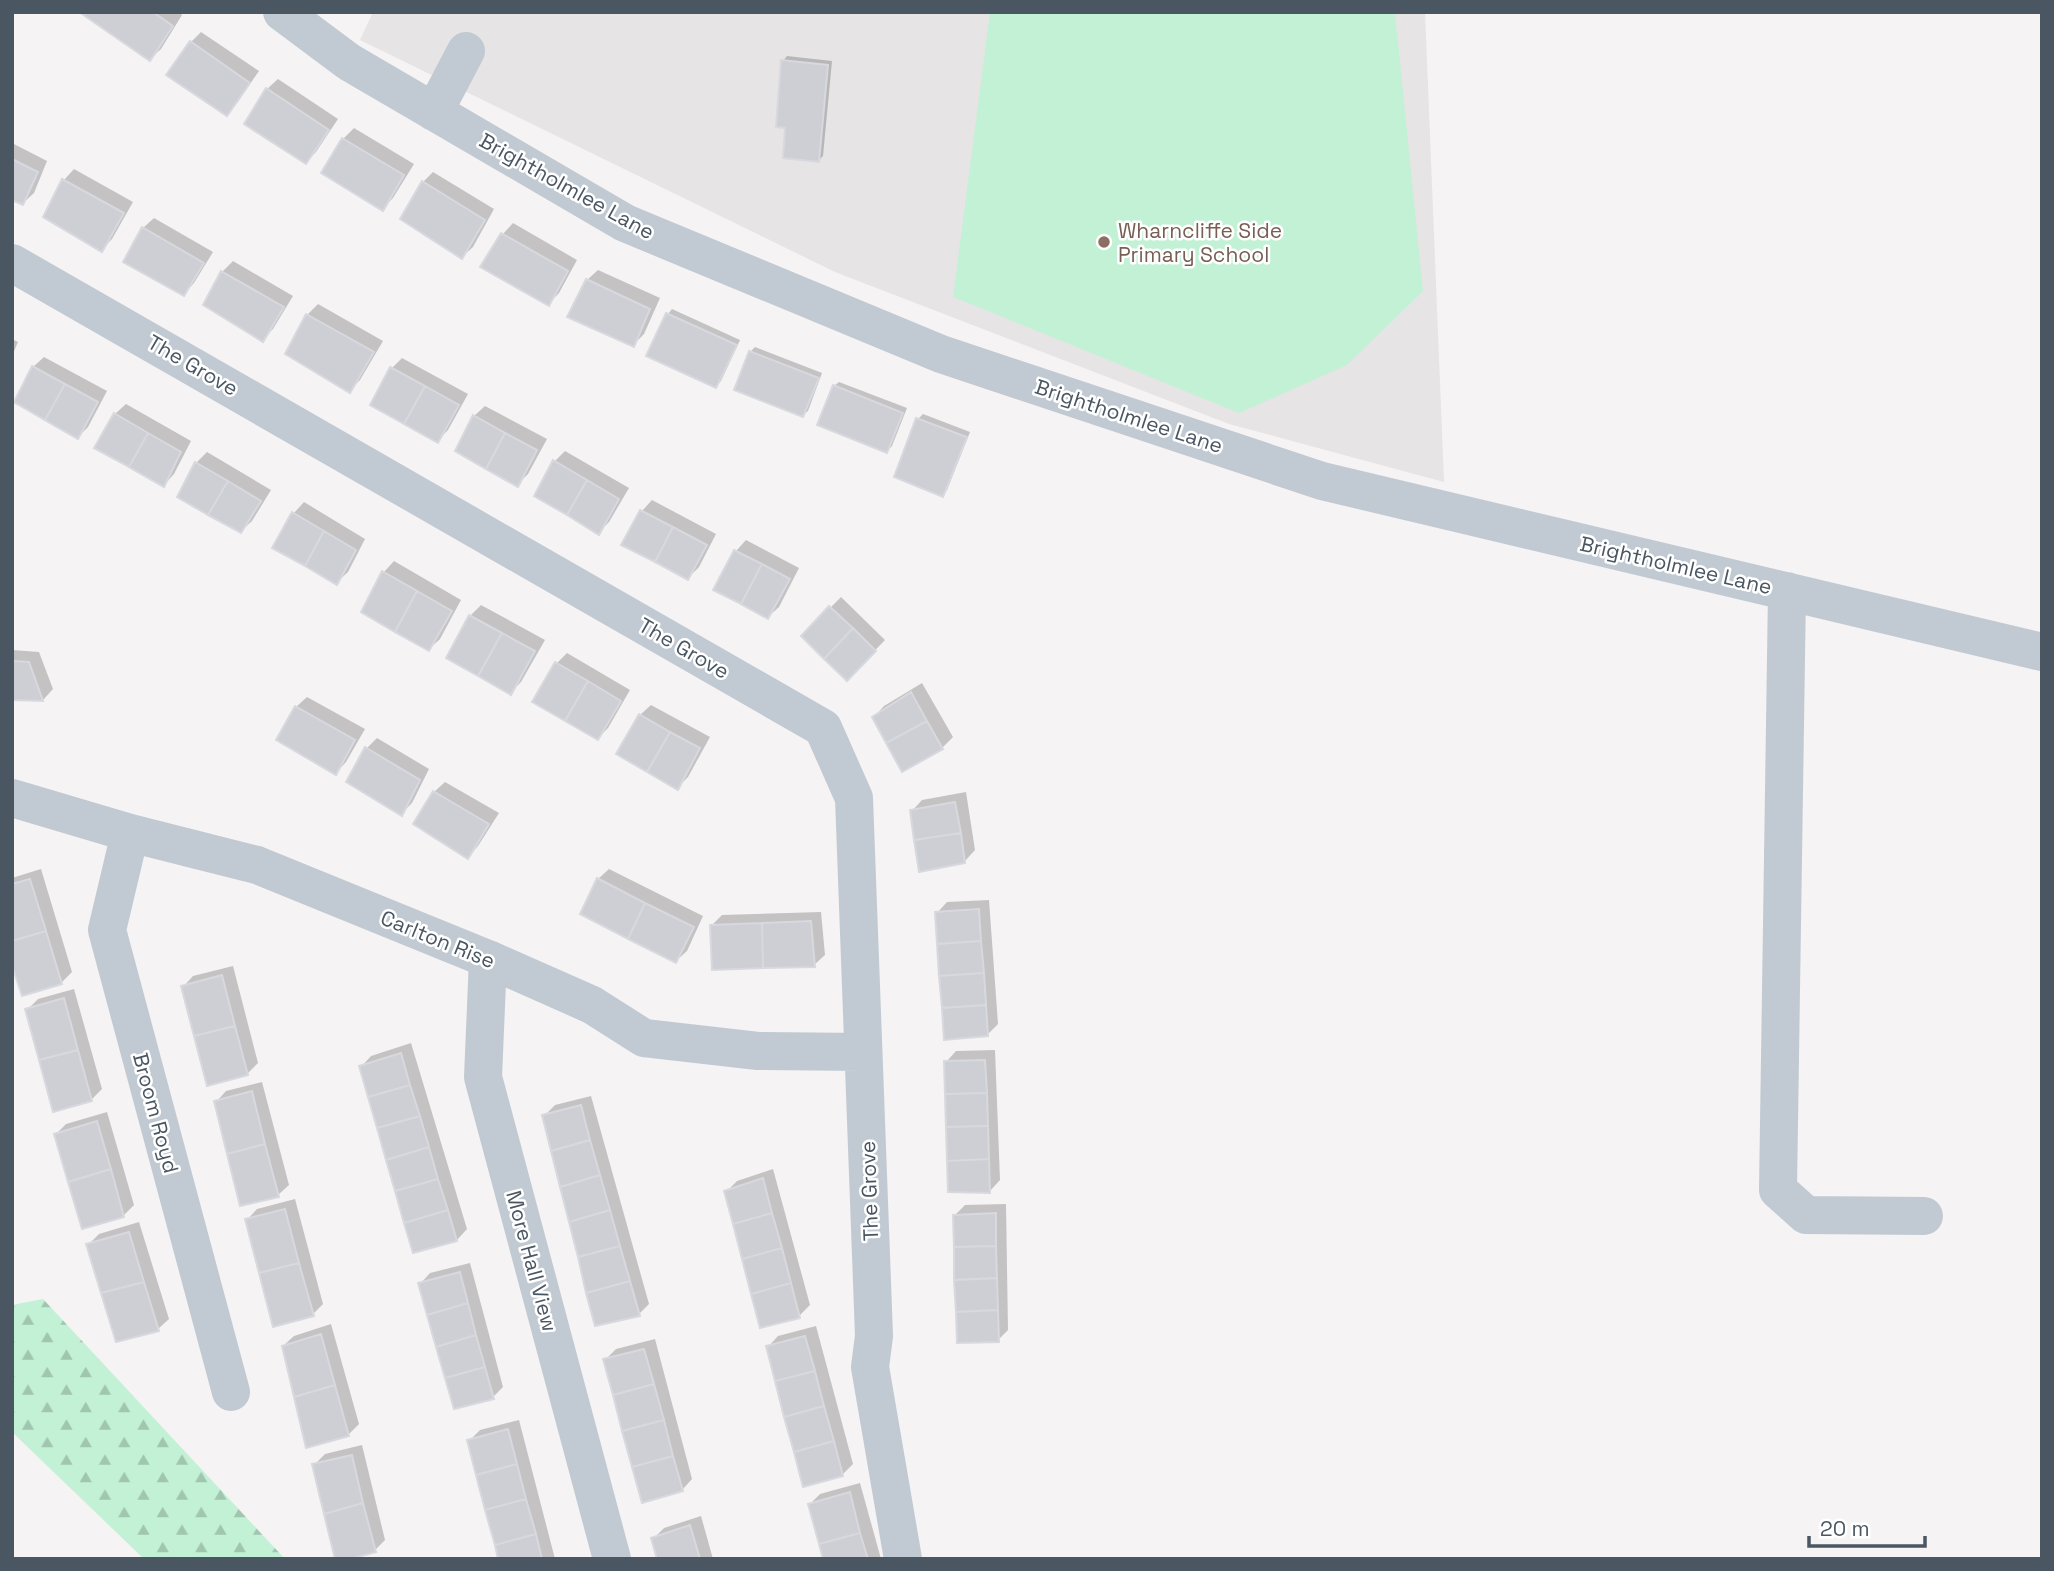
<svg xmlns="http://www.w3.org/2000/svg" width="2054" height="1571" viewBox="0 0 2054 1571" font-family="'Space Grotesk',sans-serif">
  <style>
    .education { fill: #e6e4e5 }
    .forest { fill: url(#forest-firs) }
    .green { fill: #c3f1d5 }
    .shadow { fill: #0003 }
    .building { fill: #cdcfd5; stroke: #d7d9de; stroke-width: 2 }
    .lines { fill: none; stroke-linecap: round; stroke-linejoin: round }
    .minor { stroke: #c1cad2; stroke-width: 38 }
    .education-dot { fill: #8d6e63; stroke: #fff; stroke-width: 2.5 }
    .labels { text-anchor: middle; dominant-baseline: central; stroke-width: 5; stroke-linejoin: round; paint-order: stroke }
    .street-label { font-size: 21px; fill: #4a5661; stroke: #fff }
    .education-label { font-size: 21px; fill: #785e54; stroke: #fff; text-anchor: start }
  </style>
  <defs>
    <pattern id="forest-firs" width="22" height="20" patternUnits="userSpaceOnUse" patternTransform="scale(1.75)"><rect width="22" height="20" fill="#c3f1d5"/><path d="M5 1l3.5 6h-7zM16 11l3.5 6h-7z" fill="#a0c6b0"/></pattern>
  </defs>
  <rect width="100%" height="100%" fill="#f5f3f3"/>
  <!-- education -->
  <path class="education" d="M 373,12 L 1425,12 L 1444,482 L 1229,424 L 835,272 L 360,40 Z"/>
  <!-- forest -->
  <path class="forest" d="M 43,1299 L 285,1559 L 144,1559 L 12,1432 L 12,1305 Z"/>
  <!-- green -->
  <path class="green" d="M 990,12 L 1395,12 L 1423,291 L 1347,365 L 1239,413 L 953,297 Z"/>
  <!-- shadow -->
  <path class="shadow" d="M 85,12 L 179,12 L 182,15 L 161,49 L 150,59 Z
    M 201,32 L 259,71 L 237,103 L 227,114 L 191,42 Z
    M 787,56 L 832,61 L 823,156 L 818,161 L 787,126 L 783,61 Z
    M 278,79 L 338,119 L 316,152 L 306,162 L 267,89 Z
    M 354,128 L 414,164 L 393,198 L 383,208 L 323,172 L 343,139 Z
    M 12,143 L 47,161 L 34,193 L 23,203 L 12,198 Z
    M 74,169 L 133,202 L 112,239 L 101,250 L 45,216 L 64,180 Z
    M 433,172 L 494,209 L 473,247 L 462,257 L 423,182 Z
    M 154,218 L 213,252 L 194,283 L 184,294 L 143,228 Z
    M 513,223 L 577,260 L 559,293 L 548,304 L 482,266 L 503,234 Z
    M 233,261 L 293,296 L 273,329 L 263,339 L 222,272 Z
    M 598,270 L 660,298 L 644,334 L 633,345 L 587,280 Z
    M 318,304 L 383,341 L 360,380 L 350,390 L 307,315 Z
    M 672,309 L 740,340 L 721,381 L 716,386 L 648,355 L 668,314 Z
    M 12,339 L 18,342 L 12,356 Z
    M 755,347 L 822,373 L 808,411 L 803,415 L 750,352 Z
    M 44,357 L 107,391 L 88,427 L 78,437 L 33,367 Z
    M 402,358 L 468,394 L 448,430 L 438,440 L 392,368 Z
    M 839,382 L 907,408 L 892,446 L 887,451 L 834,386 Z
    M 126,404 L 191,441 L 174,474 L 164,485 L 115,414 Z
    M 485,406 L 547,439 L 528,474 L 517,485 L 474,416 Z
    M 923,414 L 970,432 L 947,490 L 943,495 L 918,419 Z
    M 565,451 L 629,488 L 609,522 L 599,532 L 555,461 Z
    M 207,452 L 271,490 L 252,521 L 241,531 L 179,496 L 196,463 Z
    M 652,500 L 716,534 L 699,567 L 688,578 L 642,511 Z
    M 304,502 L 365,539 L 348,572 L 337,582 L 275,547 L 294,513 Z
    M 746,540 L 799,568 L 779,607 L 768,617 L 716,589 L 736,551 Z
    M 394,561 L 461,600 L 440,639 L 429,649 L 363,611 L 384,572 Z
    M 841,597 L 885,640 L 847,679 L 830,608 Z
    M 481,605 L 545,640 L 521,682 L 510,693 L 449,657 L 470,616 Z
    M 12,650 L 39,652 L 53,689 L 43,700 L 12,698 Z
    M 567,653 L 630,690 L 608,728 L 598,738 L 556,664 Z
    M 922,683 L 953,737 L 942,748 L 874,717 L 884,706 Z
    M 307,697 L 365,729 L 346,762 L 336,773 L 296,707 Z
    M 651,705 L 710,737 L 688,777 L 677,788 L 640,715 Z
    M 377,738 L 429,769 L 412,803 L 401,814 L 367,748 Z
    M 445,782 L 499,813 L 478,846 L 468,857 L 434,792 Z
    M 966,792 L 975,850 L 965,861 L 912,811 L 922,800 Z
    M 41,869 L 72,972 L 62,982 L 23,994 L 12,959 L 12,878 Z
    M 609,869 L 703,916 L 687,951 L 676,961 L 598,879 Z
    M 989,900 L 998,1024 L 987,1035 L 937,913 L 947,902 Z
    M 821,912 L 825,955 L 814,965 L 711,926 L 722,915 Z
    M 233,966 L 258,1063 L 247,1074 L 183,987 L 193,976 Z
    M 74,989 L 102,1089 L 92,1099 L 55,1109 L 27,1010 L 38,999 Z
    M 411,1043 L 467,1229 L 457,1240 L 361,1067 L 371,1056 Z
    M 995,1050 L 1000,1180 L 990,1191 L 946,1062 L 956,1051 Z
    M 262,1082 L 289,1185 L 278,1195 L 216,1102 L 226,1091 Z
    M 591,1096 L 649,1304 L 639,1314 L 544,1116 L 555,1105 Z
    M 107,1112 L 134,1205 L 123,1216 L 56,1134 L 66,1124 Z
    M 773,1169 L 810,1305 L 799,1316 L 726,1192 L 737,1181 Z
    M 295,1199 L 323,1304 L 313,1314 L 247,1220 L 257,1209 Z
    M 1006,1204 L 1008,1330 L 998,1340 L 954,1216 L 965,1205 Z
    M 139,1222 L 169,1319 L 158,1329 L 88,1245 L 99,1234 Z
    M 470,1263 L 503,1387 L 493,1397 L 420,1284 L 430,1273 Z
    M 331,1324 L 359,1424 L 348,1435 L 283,1346 L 294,1336 Z
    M 816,1326 L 853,1464 L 842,1475 L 768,1347 L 778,1336 Z
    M 655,1339 L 692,1479 L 682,1490 L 605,1360 L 616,1349 Z
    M 519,1420 L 555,1559 L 500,1559 L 469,1441 L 480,1430 Z
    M 362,1445 L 385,1540 L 375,1550 L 314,1465 L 325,1454 Z
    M 860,1483 L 881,1559 L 825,1559 L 810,1504 L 820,1494 Z
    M 701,1516 L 713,1559 L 659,1559 L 653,1539 L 664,1528 Z"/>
  <!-- building -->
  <path class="building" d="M 83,12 L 153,12 L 173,26 L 150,61 L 82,14 Z
    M 190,41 L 250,83 L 227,116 L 166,75 Z
    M 781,60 L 828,65 L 819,162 L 783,158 L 785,128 L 776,127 Z
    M 266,88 L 329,130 L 306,164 L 244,124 Z
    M 342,138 L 404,175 L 383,211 L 321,173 Z
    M 12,159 L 38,172 L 23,205 L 12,200 Z
    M 62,179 L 124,213 L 102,252 L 43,217 Z
    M 422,181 L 485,220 L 462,259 L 400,219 Z
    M 142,227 L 204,263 L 184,296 L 123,262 Z
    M 501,233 L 568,271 L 549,306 L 480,267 Z
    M 221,271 L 284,307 L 263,342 L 203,305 Z
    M 586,279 L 650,309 L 634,347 L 567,317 Z
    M 666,313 L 737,345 L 716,388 L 646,356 Z
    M 306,314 L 374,352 L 350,393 L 285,354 Z
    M 749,351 L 819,378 L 803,417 L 734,390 Z
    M 32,366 L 65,384 L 45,420 L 14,402 Z
    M 390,367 L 425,386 L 404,424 L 370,405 Z
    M 65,384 L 98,402 L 78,439 L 45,420 Z
    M 833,385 L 903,413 L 887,453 L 817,425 Z
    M 425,386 L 459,405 L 438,443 L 404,424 Z
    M 114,413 L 148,433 L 129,467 L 94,448 Z
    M 473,415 L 505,433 L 486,469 L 455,451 Z
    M 916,418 L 967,437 L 943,497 L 894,477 Z
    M 148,433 L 181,452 L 164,487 L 129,467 Z
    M 505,433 L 537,450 L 518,487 L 486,469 Z
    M 553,460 L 587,480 L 567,515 L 534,496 Z
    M 195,462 L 228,481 L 208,515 L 177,497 Z
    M 587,480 L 619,499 L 599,535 L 567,515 Z
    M 228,481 L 261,501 L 241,533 L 208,515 Z
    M 640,510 L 673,527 L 655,562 L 621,545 Z
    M 292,512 L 324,531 L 305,566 L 272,548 Z
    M 673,527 L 707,545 L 688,580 L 655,562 Z
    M 324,531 L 356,550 L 337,585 L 305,566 Z
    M 734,550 L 762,564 L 741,604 L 713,590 Z
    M 762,564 L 790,579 L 768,619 L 741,604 Z
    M 382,571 L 417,591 L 395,632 L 361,612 Z
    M 417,591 L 452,611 L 429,651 L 395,632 Z
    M 829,606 L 853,628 L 824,659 L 801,636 Z
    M 469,615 L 502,633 L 478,676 L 446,658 Z
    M 853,628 L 876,651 L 847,681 L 824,659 Z
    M 502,633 L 535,651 L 511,695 L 478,676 Z
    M 12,661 L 29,662 L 43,701 L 12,700 Z
    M 555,662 L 588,681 L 565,721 L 532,702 Z
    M 588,681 L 621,701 L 598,740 L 565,721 Z
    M 911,692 L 927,721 L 886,743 L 872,717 Z
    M 295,706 L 355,740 L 336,775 L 276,740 Z
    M 639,714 L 670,732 L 647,772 L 616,754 Z
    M 927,721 L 943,749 L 902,772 L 886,743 Z
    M 670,732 L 700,748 L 678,790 L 647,772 Z
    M 365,747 L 420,780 L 402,816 L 346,782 Z
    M 433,791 L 489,824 L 468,859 L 413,824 Z
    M 955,802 L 961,833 L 914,840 L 910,810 Z
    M 961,833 L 965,863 L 919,872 L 914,840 Z
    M 597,878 L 645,903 L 628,939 L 580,914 Z
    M 30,879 L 46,931 L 12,941 L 12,884 Z
    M 645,903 L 694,927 L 676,963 L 628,939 Z
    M 979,909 L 981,941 L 937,944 L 935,912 Z
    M 811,921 L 815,967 L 763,968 L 762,923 Z
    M 762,923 L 763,968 L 712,970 L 710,925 Z
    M 46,931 L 62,984 L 22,996 L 12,965 L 12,941 Z
    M 981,941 L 984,973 L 939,976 L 937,944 Z
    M 984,973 L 986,1005 L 942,1008 L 939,976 Z
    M 222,975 L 235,1026 L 194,1036 L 181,986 Z
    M 64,998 L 78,1050 L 39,1060 L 25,1009 Z
    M 986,1005 L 988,1036 L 944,1040 L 942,1008 Z
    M 235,1026 L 248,1075 L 207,1086 L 194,1036 Z
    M 78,1050 L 92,1101 L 53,1112 L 39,1060 Z
    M 401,1053 L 410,1085 L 368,1097 L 359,1066 Z
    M 985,1060 L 987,1093 L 945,1094 L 944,1061 Z
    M 410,1085 L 420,1116 L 377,1128 L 368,1097 Z
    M 252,1091 L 265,1144 L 227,1154 L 214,1101 Z
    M 987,1093 L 988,1126 L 946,1127 L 945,1094 Z
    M 581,1105 L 590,1140 L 551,1151 L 542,1115 Z
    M 420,1116 L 429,1147 L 386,1160 L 377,1128 Z
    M 97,1121 L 111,1169 L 68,1182 L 54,1134 Z
    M 988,1126 L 989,1159 L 947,1161 L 946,1127 Z
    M 590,1140 L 600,1175 L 560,1187 L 551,1151 Z
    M 265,1144 L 279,1197 L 240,1206 L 227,1154 Z
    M 429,1147 L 438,1179 L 395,1191 L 386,1160 Z
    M 989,1159 L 990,1193 L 948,1192 L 947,1161 Z
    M 111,1169 L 124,1217 L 82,1229 L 68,1182 Z
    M 600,1175 L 610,1210 L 569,1222 L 560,1187 Z
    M 763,1178 L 772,1213 L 733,1224 L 724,1191 Z
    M 438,1179 L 448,1210 L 404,1223 L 395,1191 Z
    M 285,1209 L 299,1263 L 259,1273 L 245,1219 Z
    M 448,1210 L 457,1241 L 413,1253 L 404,1223 Z
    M 610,1210 L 620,1246 L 578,1257 L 569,1222 Z
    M 772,1213 L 782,1248 L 742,1259 L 733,1224 Z
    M 996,1213 L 996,1246 L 954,1247 L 953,1215 Z
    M 129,1232 L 144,1282 L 101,1293 L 86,1244 Z
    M 620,1246 L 630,1281 L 586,1293 L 578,1257 Z
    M 996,1246 L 997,1278 L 954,1280 L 954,1247 Z
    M 782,1248 L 791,1283 L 751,1294 L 742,1259 Z
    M 299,1263 L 314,1316 L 273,1327 L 259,1273 Z
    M 460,1272 L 468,1303 L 427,1315 L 418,1283 Z
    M 997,1278 L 998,1310 L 956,1312 L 954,1280 Z
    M 630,1281 L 640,1316 L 595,1326 L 586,1293 Z
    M 144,1282 L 159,1331 L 116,1342 L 101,1293 Z
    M 791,1283 L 800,1318 L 760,1328 L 751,1294 Z
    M 468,1303 L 476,1335 L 436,1347 L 427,1315 Z
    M 998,1310 L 999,1342 L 957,1343 L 956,1312 Z
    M 321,1334 L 335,1385 L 294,1397 L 282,1346 Z
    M 476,1335 L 485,1367 L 445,1378 L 436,1347 Z
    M 805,1336 L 815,1371 L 775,1381 L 766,1346 Z
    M 644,1349 L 654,1384 L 613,1395 L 603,1359 Z
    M 485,1367 L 494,1399 L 454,1409 L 445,1378 Z
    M 815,1371 L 824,1406 L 784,1417 L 775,1381 Z
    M 654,1384 L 664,1420 L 622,1431 L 613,1395 Z
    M 335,1385 L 349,1436 L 306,1448 L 294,1397 Z
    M 824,1406 L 834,1441 L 794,1452 L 784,1417 Z
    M 664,1420 L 673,1456 L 632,1467 L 622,1431 Z
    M 508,1429 L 517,1464 L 476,1475 L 467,1440 Z
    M 834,1441 L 843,1476 L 803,1487 L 794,1452 Z
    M 352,1455 L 363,1503 L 324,1514 L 312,1464 Z
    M 673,1456 L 683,1491 L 642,1503 L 632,1467 Z
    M 517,1464 L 526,1499 L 485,1510 L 476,1475 Z
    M 850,1492 L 860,1533 L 819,1544 L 808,1504 Z
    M 526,1499 L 536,1534 L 495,1545 L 485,1510 Z
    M 363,1503 L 376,1552 L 350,1559 L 335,1559 L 324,1514 Z
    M 690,1525 L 700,1559 L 657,1559 L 651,1538 Z
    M 860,1533 L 868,1559 L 823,1559 L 819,1544 Z
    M 536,1534 L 542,1559 L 498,1559 L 495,1545 Z"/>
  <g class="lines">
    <!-- minor -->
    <path class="minor" d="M 282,12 L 349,62 L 625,223 L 941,354 L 1322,481 L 2042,652
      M 434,112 L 466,51
      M 12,263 L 823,728 L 854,798 L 874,1336 L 870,1367 L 903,1559
      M 1787,591 L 1778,1190 L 1806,1215 L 1924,1216
      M 12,798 L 130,833 L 257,865 L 488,959 L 592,1005 L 644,1038 L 758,1051 L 863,1052
      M 130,833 L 107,930 L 231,1392
      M 488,959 L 483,1077 L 612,1559"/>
  </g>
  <!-- markers -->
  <circle class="education-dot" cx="1104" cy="242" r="7"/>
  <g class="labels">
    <!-- street labels -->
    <g class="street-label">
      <text transform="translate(567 186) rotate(29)">Brightholmlee Lane</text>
      <text transform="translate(193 365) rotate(30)">The Grove</text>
      <text transform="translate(1129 416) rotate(18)">Brightholmlee Lane</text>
      <text transform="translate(1676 565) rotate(13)">Brightholmlee Lane</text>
      <text transform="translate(684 648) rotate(30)">The Grove</text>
      <text transform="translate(438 939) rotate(22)">Carlton Rise</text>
      <text transform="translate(156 1113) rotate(75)">Broom Royd</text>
      <text transform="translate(869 1191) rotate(-92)">The Grove</text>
      <text transform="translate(532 1261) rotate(75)">More Hall View</text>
    </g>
    <!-- education labels -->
    <g class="education-label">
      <text x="1118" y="230">Wharncliffe Side<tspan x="1118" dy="24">Primary School</tspan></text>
    </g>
  </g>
  <!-- border -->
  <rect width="2054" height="1571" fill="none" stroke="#4a5661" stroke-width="28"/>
  <!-- scale -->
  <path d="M1809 1536v10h116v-10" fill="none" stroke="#4a5661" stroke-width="3.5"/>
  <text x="1820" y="1536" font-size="21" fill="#4a5661" stroke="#ffffff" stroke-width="5" paint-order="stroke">20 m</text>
</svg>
